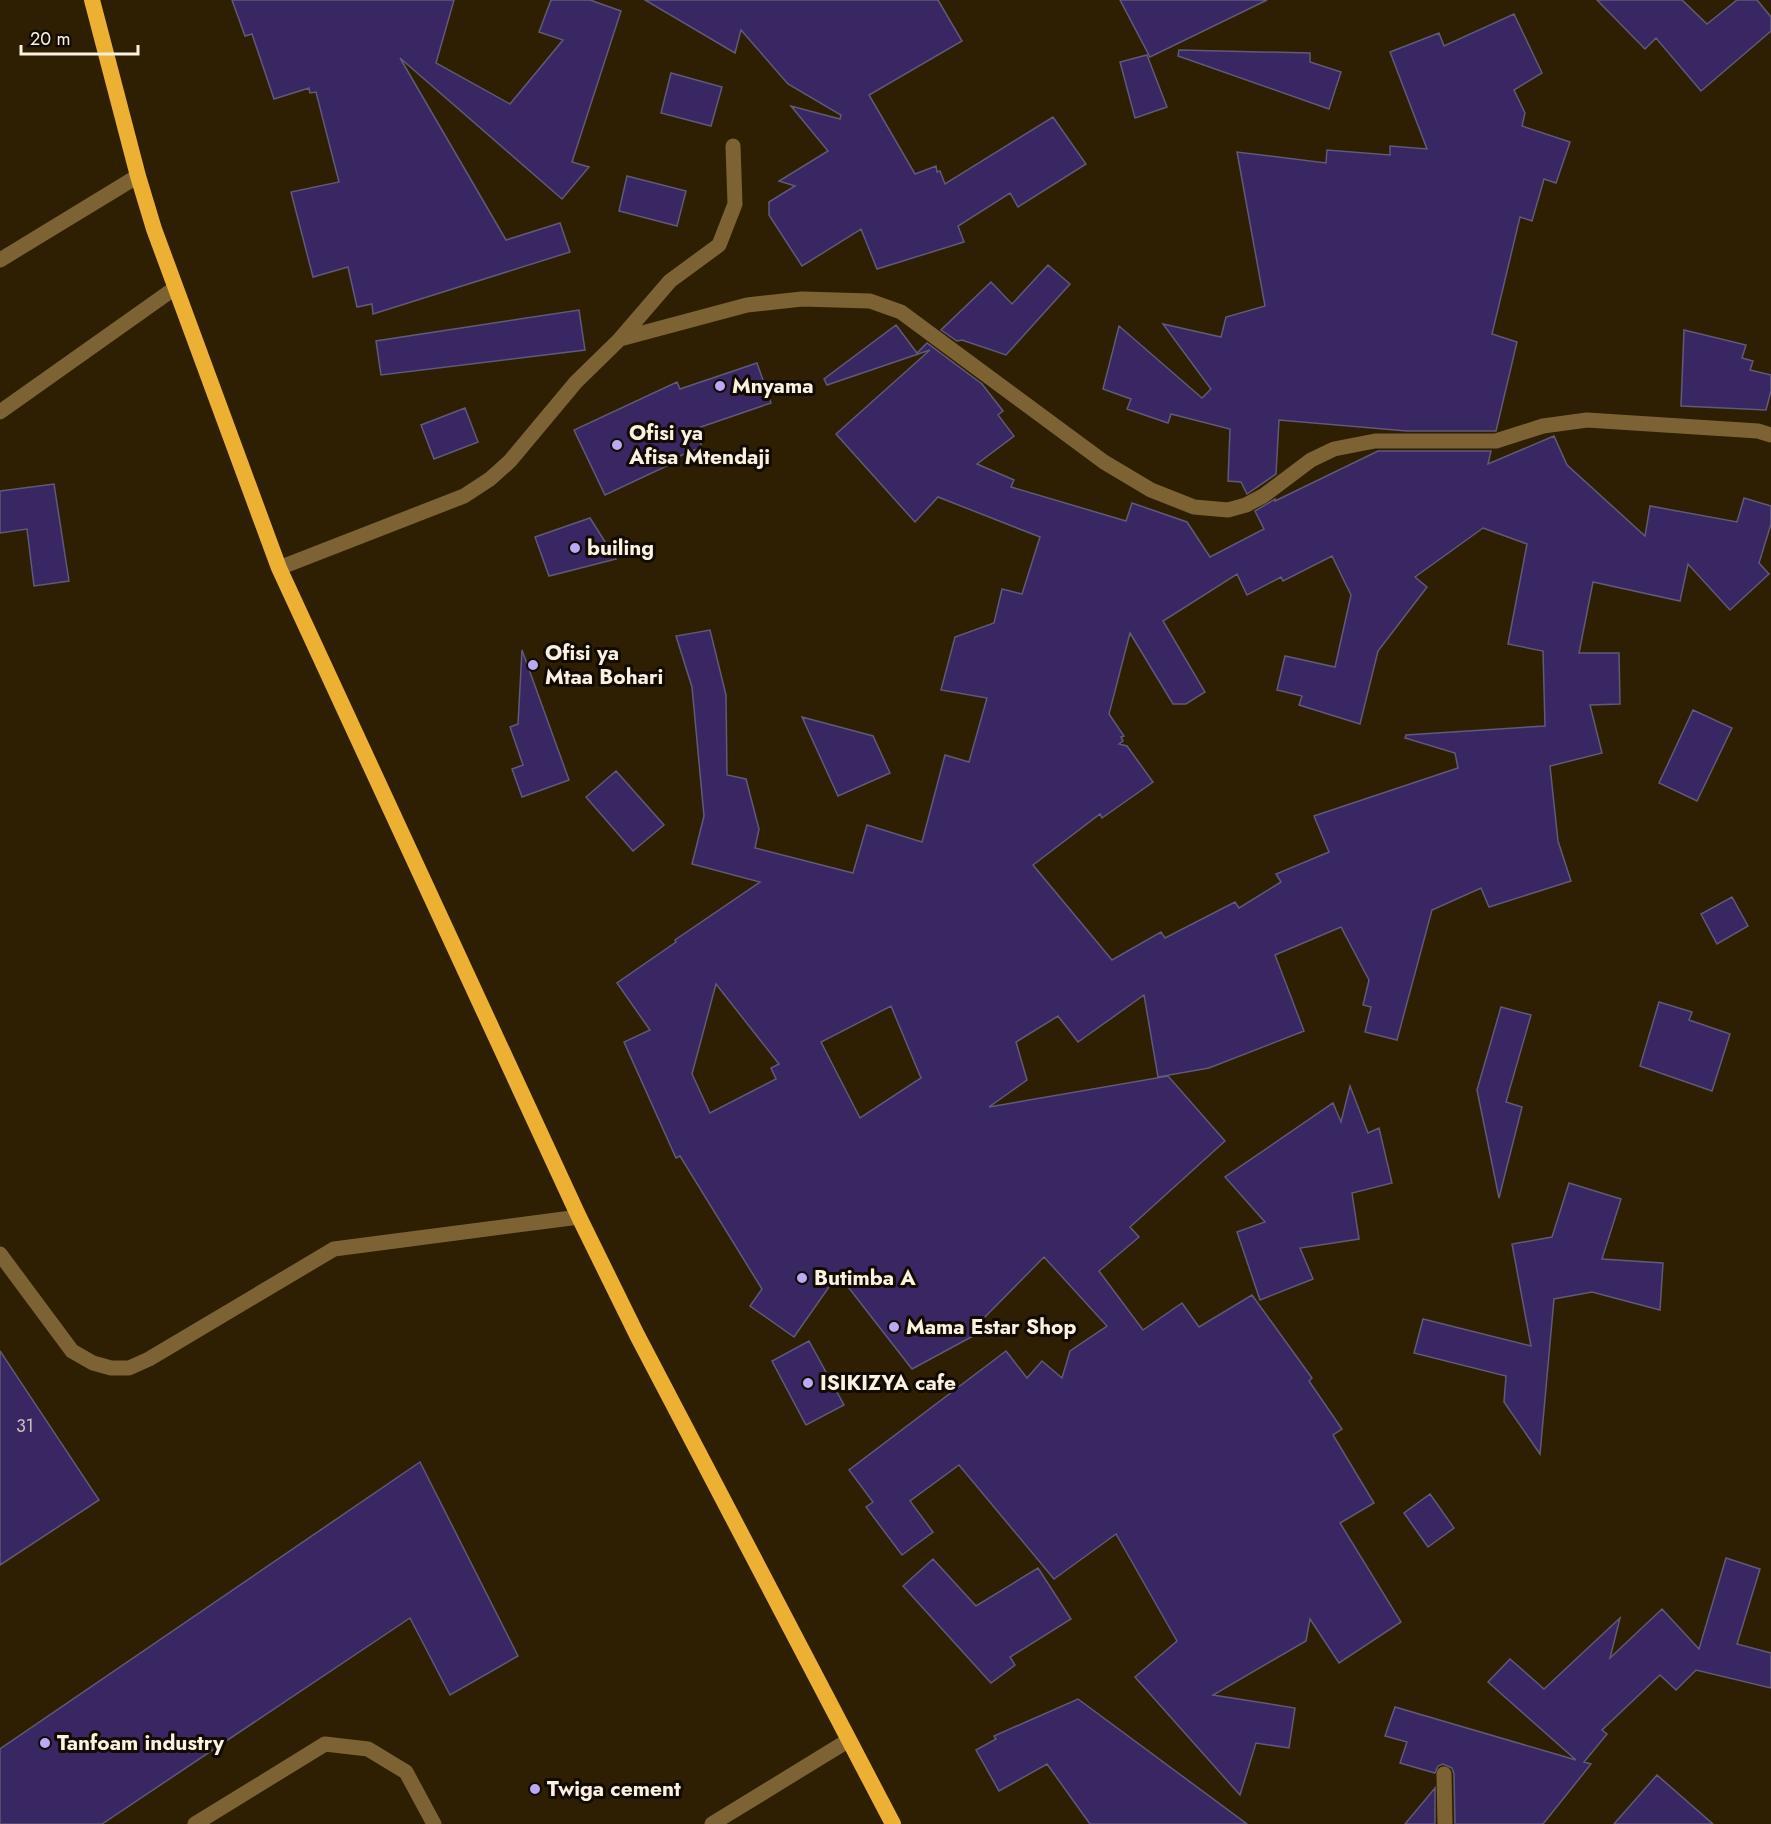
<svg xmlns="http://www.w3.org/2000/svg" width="1771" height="1824" viewBox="0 0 1771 1824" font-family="Jost,sans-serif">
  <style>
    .building { fill: #382762; stroke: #5f5a78; stroke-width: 1.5; fill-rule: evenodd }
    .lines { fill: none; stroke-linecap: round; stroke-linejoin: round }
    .service { stroke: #7d6334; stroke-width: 15 }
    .minor { stroke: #7d6334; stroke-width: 15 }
    .trunk { stroke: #ecb032; stroke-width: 16 }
    .poi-dot { fill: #baaaf6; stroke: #110b02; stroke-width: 2 }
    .labels { text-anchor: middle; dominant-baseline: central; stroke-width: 6; stroke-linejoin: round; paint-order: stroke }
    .number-label { font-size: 18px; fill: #cabec0 }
    .poi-label { font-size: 21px; font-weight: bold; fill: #faf1e0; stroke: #110b02; text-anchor: start }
  </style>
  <rect width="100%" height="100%" fill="#2e1f03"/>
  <!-- building -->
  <path class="building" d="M 232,0 L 454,0 L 436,63 L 510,104 L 563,40 L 539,32 L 551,0 L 590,0 L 621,11 L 572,162 L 589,167 L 562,199 L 400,58 L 506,240 L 560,223 L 570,252 L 373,314 L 372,304 L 357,307 L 348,267 L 313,277 L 291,192 L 339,182 L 316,92 L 310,93 L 309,88 L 274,99 L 252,34 L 245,36 Z
    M 645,0 L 938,0 L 962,41 L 869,95 L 915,174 L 936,166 L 937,172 L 940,171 L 945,184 L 1053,117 L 1086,164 L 1018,207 L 1010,193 L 958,226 L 964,242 L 877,269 L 861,229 L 802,266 L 769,215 L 769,202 L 795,186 L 779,181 L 828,151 L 791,106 L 840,119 L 841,115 L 788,84 L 741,30 L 735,53 Z
    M 1120,0 L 1267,0 L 1150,57 Z
    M 1597,0 L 1682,0 L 1707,24 L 1737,0 L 1757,0 L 1771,17 L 1771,31 L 1701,91 L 1656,38 L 1645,49 Z
    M 1514,14 L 1542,73 L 1514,90 L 1525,113 L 1522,126 L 1570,142 L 1556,183 L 1544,179 L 1532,221 L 1520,217 L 1492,334 L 1517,342 L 1496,431 L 1407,431 L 1279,420 L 1276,474 L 1247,494 L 1241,482 L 1228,481 L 1230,429 L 1171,414 L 1168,423 L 1127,409 L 1131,399 L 1103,389 L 1119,326 L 1202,398 L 1211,389 L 1163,324 L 1221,337 L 1226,317 L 1265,306 L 1237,152 L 1326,163 L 1327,150 L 1390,155 L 1390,146 L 1427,149 L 1390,52 L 1439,33 L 1444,46 Z
    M 1179,50 L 1310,53 L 1310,62 L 1341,72 L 1329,109 L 1178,56 Z
    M 1147,55 L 1167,107 L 1135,118 L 1120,62 Z
    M 671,73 L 722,87 L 711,126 L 661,113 Z
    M 627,176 L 686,191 L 677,226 L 619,211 Z
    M 1048,265 L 1070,284 L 1006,355 L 962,340 L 957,341 L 941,330 L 991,282 L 1012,304 Z
    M 579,310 L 585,350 L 381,375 L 376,341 Z
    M 896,325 L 917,353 L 927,343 L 982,384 L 1003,411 L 998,415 L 1014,436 L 977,464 L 1014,480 L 1011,487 L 1126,521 L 1132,503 L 1187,522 L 1210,557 L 1264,529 L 1255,511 L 1275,499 L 1275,501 L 1378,451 L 1491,451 L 1488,464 L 1554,436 L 1567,465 L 1645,536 L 1650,506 L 1737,522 L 1744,498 L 1771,506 L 1771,524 L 1759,563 L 1769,574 L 1730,610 L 1688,564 L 1680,601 L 1593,582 L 1579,653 L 1619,653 L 1620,704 L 1590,705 L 1602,753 L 1550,766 L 1558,841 L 1571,881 L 1489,907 L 1481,888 L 1432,910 L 1397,1040 L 1365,1032 L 1371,1007 L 1363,1005 L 1369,980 L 1341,927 L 1275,955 L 1304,1031 L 1209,1068 L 1158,1077 L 1144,995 L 1078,1042 L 1058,1016 L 1016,1042 L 1027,1080 L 989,1107 L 1168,1076 L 1225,1141 L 1130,1227 L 1139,1237 L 1099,1271 L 1143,1330 L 1182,1303 L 1199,1327 L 1252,1295 L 1312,1378 L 1309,1381 L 1342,1429 L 1333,1435 L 1374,1503 L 1340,1523 L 1401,1622 L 1339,1663 L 1310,1619 L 1306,1641 L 1213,1695 L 1295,1708 L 1289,1748 L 1256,1743 L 1240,1795 L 1135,1677 L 1177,1641 L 1116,1534 L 1054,1579 L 959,1465 L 910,1501 L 933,1532 L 902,1555 L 866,1507 L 873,1502 L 849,1470 L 1006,1351 L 1027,1378 L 1042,1361 L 1062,1378 L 1070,1351 L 1107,1326 L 1044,1257 L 982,1320 L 988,1328 L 912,1369 L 838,1274 L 794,1337 L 750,1306 L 762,1289 L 680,1156 L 676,1158 L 624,1042 L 650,1030 L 617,983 L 676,942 L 675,940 L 760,882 L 692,864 L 704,816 L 692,687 L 676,636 L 710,630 L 726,695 L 727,775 L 746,779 L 759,829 L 755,848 L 853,873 L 867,825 L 922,842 L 945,755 L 969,762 L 987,698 L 941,690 L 955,637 L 994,623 L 1002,589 L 1022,594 L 1040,537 L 938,497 L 915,522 L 836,434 L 930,350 L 827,385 L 824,379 ZM 1483,528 L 1527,544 L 1508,644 L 1543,651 L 1545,726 L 1406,735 L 1405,738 L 1455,753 L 1458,768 L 1314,816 L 1329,852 L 1276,874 L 1281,882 L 1239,908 L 1235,902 L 1165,938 L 1161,932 L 1112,960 L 1033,865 L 1100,814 L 1102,818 L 1153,782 L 1127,746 L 1119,744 L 1123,741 L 1121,737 L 1124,736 L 1109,714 L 1130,633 L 1173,704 L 1186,704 L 1205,692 L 1163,621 L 1237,574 L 1247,595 L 1281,577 L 1283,581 L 1332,556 L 1351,595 L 1335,667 L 1285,656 L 1277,690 L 1302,696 L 1299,705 L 1360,724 L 1378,651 L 1427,587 L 1415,577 ZM 716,984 L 779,1064 L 771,1068 L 776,1079 L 710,1113 L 692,1074 ZM 891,1006 L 921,1078 L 860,1118 L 821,1042 Z
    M 1684,330 L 1746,345 L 1742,358 L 1753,361 L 1750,370 L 1771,375 L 1771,391 L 1766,410 L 1681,406 Z
    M 757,363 L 771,403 L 695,429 L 702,447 L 667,461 L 669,465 L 605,495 L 574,430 L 677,382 L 680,389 Z
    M 465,408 L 478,442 L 434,459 L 421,425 Z
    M 54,484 L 69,581 L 34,586 L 27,529 L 0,533 L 0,491 Z
    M 590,518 L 616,559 L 549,576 L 535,537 Z
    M 522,650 L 569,780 L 522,797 L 512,769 L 523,765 L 510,727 L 518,724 Z
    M 1693,710 L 1732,728 L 1697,801 L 1659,783 Z
    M 802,717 L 873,736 L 890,773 L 838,796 Z
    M 616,771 L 664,825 L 633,851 L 586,797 Z
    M 1732,897 L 1748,926 L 1717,944 L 1701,914 Z
    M 1659,1002 L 1692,1012 L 1689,1020 L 1730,1034 L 1712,1091 L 1640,1066 Z
    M 1501,1007 L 1531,1015 L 1506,1102 L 1522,1107 L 1499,1198 L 1477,1090 Z
    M 1350,1086 L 1368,1133 L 1379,1128 L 1392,1183 L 1352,1193 L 1359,1239 L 1300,1248 L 1313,1279 L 1260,1300 L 1237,1232 L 1265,1222 L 1225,1177 L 1333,1103 L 1341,1122 Z
    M 1569,1183 L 1621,1199 L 1602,1259 L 1663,1263 L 1660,1310 L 1592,1292 L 1554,1299 L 1540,1454 L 1504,1402 L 1506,1376 L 1414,1353 L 1423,1319 L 1531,1346 L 1512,1244 L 1552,1237 Z
    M 809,1341 L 844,1405 L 806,1425 L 772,1361 Z
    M 0,1351 L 99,1500 L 0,1565 Z
    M 420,1462 L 518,1656 L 450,1695 L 410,1618 L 102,1824 L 0,1824 L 0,1749 Z
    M 1430,1494 L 1454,1528 L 1428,1547 L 1404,1513 Z
    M 1726,1558 L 1760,1569 L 1737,1644 L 1771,1653 L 1771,1688 L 1696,1670 L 1676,1690 L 1660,1675 L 1602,1730 L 1607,1734 L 1584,1762 L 1591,1764 L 1543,1824 L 1455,1824 L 1454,1774 L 1452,1768 L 1443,1764 L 1438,1766 L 1435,1773 L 1400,1763 L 1407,1742 L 1385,1736 L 1395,1707 L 1576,1760 L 1488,1682 L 1510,1659 L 1544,1689 L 1620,1618 L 1610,1658 L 1662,1609 L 1699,1649 Z
    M 933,1559 L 976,1606 L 1038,1568 L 1071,1619 L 1010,1657 L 1015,1665 L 991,1683 L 903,1586 Z
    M 1078,1699 L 1247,1824 L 1090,1824 L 1047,1764 L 999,1791 L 976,1750 L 996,1739 L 994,1736 Z
    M 1657,1775 L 1713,1824 L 1614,1824 Z
    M 1435,1788 L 1435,1824 L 1405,1824 Z"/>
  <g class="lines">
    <!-- service -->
    <path class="service" d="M 0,260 L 138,176
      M 0,412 L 175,288
      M 0,1254 L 72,1351 L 93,1363 L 111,1368 L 129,1368 L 149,1359 L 334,1249 L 579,1217
      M 195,1824 L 325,1744 L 368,1749 L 406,1772 L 434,1824
      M 712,1824 L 849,1740"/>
    <!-- minor -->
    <path class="minor" d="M 620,339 L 670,281 L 719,245 L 735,204 L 733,146
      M 279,568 L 464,496 L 490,479 L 510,461 L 576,382 L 620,339 L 747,305 L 802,299 L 870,301 L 901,312 L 1104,462 L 1151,490 L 1194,507 L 1228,510 L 1246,505 L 1263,496 L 1311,460 L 1334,449 L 1375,441 L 1496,441 L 1543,426 L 1587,420 L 1758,431 L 1771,435
      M 1444,1774 L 1445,1824"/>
    <!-- trunk -->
    <path class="trunk" d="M 92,0 L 138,176 L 154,229 L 279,568 L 579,1217 L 637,1335 L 893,1824"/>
  </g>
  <!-- markers -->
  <g class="poi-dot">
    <circle cx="720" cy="386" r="6"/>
    <circle cx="617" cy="445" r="6"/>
    <circle cx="575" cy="548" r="6"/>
    <circle cx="533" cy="665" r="6"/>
    <circle cx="802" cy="1278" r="6"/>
    <circle cx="894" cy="1327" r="6"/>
    <circle cx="808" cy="1383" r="6"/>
    <circle cx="45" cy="1743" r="6"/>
    <circle cx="535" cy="1789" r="6"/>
  </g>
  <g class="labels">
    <!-- number labels -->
    <g class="number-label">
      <text x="25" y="1426">31</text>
    </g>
    <!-- poi labels -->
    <g class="poi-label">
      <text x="732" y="386">Mnyama</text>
      <text x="629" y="433">Ofisi ya<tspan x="629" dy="24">Afisa Mtendaji</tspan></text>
      <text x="587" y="548">builing</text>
      <text x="545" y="653">Ofisi ya<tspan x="545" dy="24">Mtaa Bohari</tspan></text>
      <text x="814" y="1278">Butimba A</text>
      <text x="906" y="1327">Mama Estar Shop</text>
      <text x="820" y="1383">ISIKIZYA cafe</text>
      <text x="57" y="1743">Tanfoam industry</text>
      <text x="547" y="1789">Twiga cement</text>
    </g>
  </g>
  <!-- scale -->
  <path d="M21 45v9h117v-9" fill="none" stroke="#faf1e0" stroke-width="3"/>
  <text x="30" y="45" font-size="18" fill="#faf1e0" stroke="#110b02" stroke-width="4.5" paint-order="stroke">20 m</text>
</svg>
